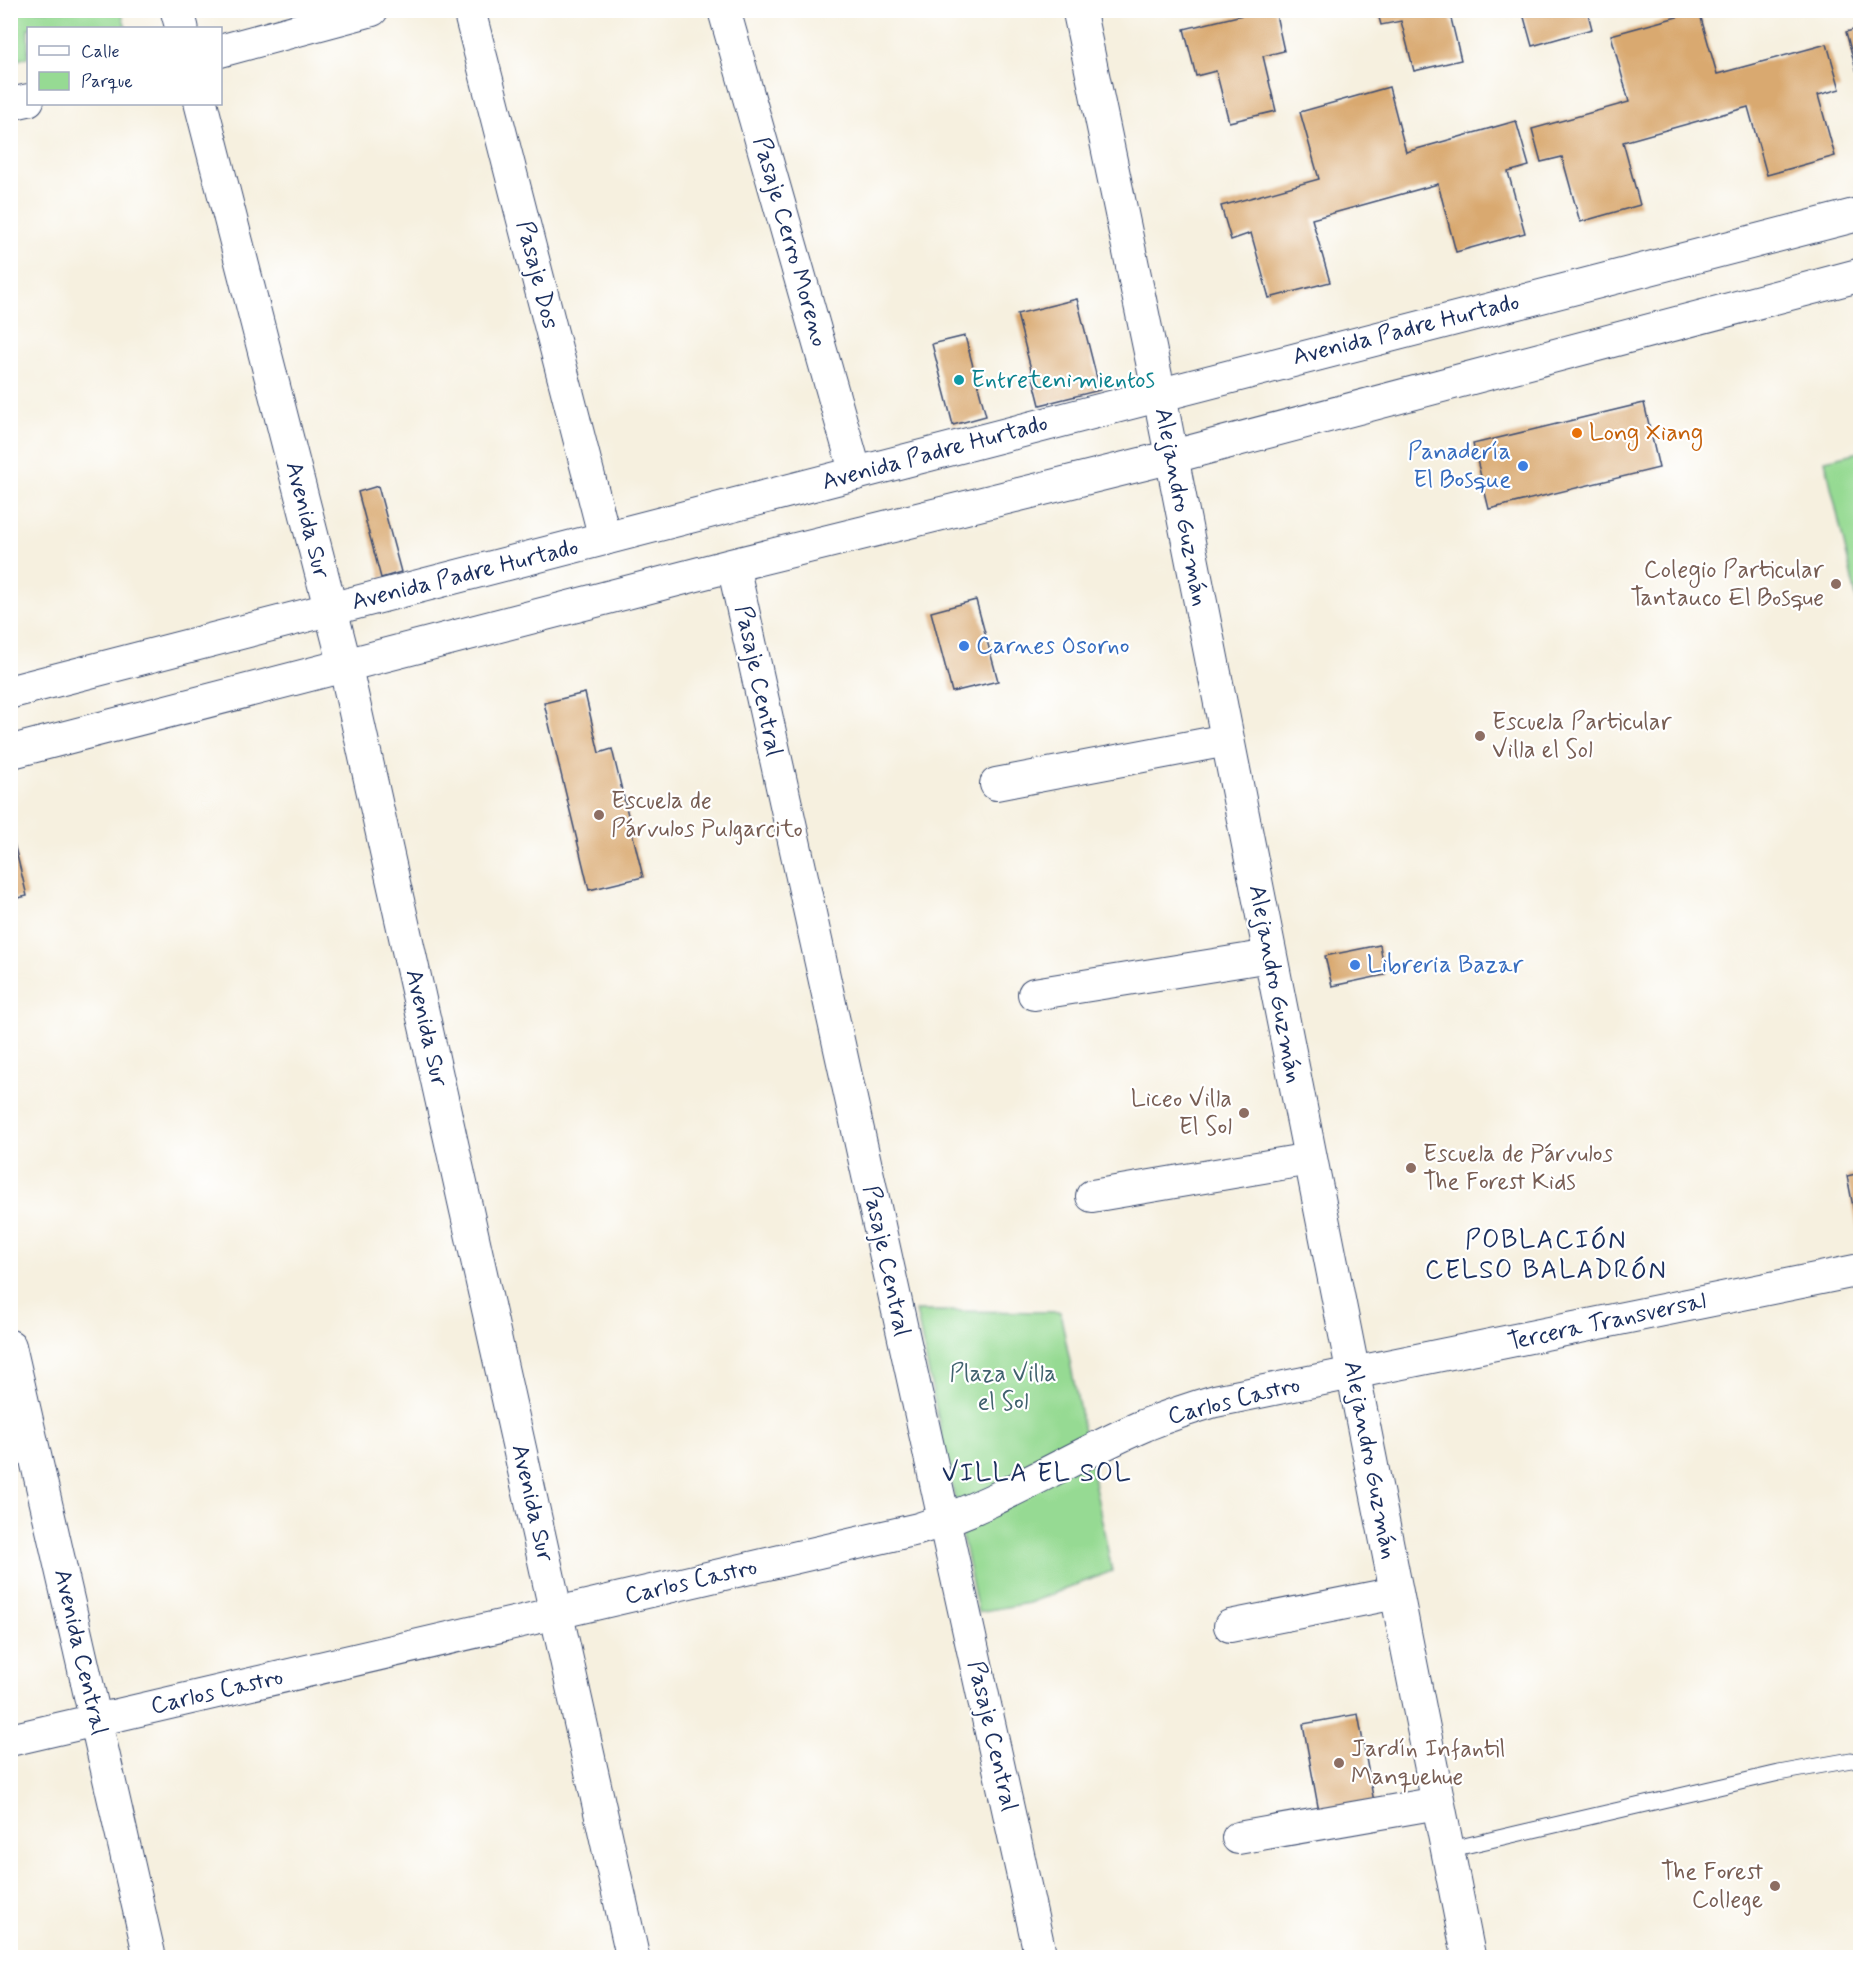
<svg xmlns="http://www.w3.org/2000/svg" width="1871" height="1968" viewBox="0 0 1871 1968" font-family="Mynerve,sans-serif">
  <style>
    .green { fill: #96da93; stroke: #588478; stroke-width: 1.5 }
    .building { fill: #d9a96f }
    .lines { fill: none; stroke-linecap: round; stroke-linejoin: round }
    .lane-casing { stroke: #3c4c71; stroke-width: 17 }
    .street-casing { stroke: #3c4c71; stroke-width: 34 }
    .secondary-casing { stroke: #3c4c71; stroke-width: 35 }
    .primary-casing { stroke: #3c4c71; stroke-width: 35 }
    .lane { stroke: #fff; stroke-width: 15 }
    .street { stroke: #fff; stroke-width: 32 }
    .secondary { stroke: #fff; stroke-width: 33 }
    .primary { stroke: #fff; stroke-width: 33 }
    .culture-dot { fill: #0f9aa8; stroke: #fff; stroke-width: 2 }
    .food-dot { fill: #e8710a; stroke: #fff; stroke-width: 2 }
    .shop-dot { fill: #3f7fe0; stroke: #fff; stroke-width: 2 }
    .education-dot { fill: #8d6e63; stroke: #fff; stroke-width: 2 }
    .labels { text-anchor: middle; dominant-baseline: central; stroke-width: 4.5; stroke-linejoin: round; paint-order: stroke }
    .street-label { font-size: 24px; fill: #1b2f5e; stroke: #fff }
    .culture-label { font-size: 24px; fill: #0d838f; stroke: #fff; text-anchor: start }
    .food-label { font-size: 24px; fill: #c56008; stroke: #fff; text-anchor: start }
    .shop-label { font-size: 24px; fill: #366cbe; stroke: #fff; text-anchor: start }
    .education-label { font-size: 24px; fill: #785e54; stroke: #fff; text-anchor: start }
    .park-label { font-size: 24px; fill: #40626e; stroke: #fff }
    .neighbourhood-label { font-size: 26px; letter-spacing: 1.5px; fill: #1b2f5e; stroke: #fff }
  </style>
  <rect width="100%" height="100%" fill="#fff"/>
  <filter id="ink" filterUnits="userSpaceOnUse"><feTurbulence type="fractalNoise" baseFrequency=".0167" numOctaves="2"/><feDisplacementMap in="SourceGraphic" scale="12" xChannelSelector="R" yChannelSelector="G"/><feConvolveMatrix kernelMatrix="1 2 1 2 8 2 1 2 1" color-interpolation-filters="sRGB"/></filter>
  <filter id="wash" filterUnits="userSpaceOnUse"><feTurbulence type="fractalNoise" baseFrequency=".008" numOctaves="4" result="noise"/><feDisplacementMap in="SourceGraphic" scale="24" xChannelSelector="R" yChannelSelector="G"/><feGaussianBlur stdDeviation="1.35" result="paint"/><feColorMatrix in="noise" values="0 0 0 0 0 0 0 0 0 0 0 0 0 0 0 0 0 1.4 0 .05"/><feComposite in="paint" operator="in"/></filter>
  <g filter="url(#wash)">
    <rect width="100%" height="100%" fill="#f6f0df"/>
    <!-- green -->
    <path class="green" d="M 11,10 L 121,11 L 126,28 L 28,28 L 28,57 L 11,62 Z
      M 1860,452 L 1860,614 L 1825,460 Z
      M 916,1311 L 1060,1312 L 1112,1571 L 1029,1603 L 978,1612 Z"/>
    <g id="blocks">
      <!-- building -->
      <path class="building" d="M 1263,10 L 1275,10 L 1284,51 L 1263,56 L 1276,111 L 1229,122 L 1216,71 L 1196,76 L 1184,29 Z
        M 1377,10 L 1449,10 L 1461,60 L 1414,71 L 1401,21 L 1381,25 Z
        M 1522,10 L 1587,10 L 1592,29 L 1532,46 Z
        M 1699,11 L 1717,74 L 1827,44 L 1840,89 L 1818,95 L 1835,156 L 1767,175 L 1748,107 L 1623,142 L 1640,205 L 1580,222 L 1562,157 L 1541,162 L 1532,129 L 1629,102 L 1611,35 Z
        M 1860,28 L 1860,72 L 1857,73 L 1846,32 Z
        M 1389,87 L 1406,152 L 1516,121 L 1529,166 L 1508,172 L 1525,233 L 1456,252 L 1438,184 L 1312,219 L 1330,282 L 1269,298 L 1251,233 L 1231,240 L 1221,206 L 1319,179 L 1300,112 Z
        M 1077,299 L 1100,390 L 1040,405 L 1017,314 Z
        M 965,336 L 986,416 L 953,425 L 932,344 Z
        M 1644,403 L 1659,468 L 1489,509 L 1473,444 Z
        M 378,486 L 401,572 L 381,578 L 358,492 Z
        M 976,600 L 998,681 L 952,692 L 931,612 Z
        M 585,693 L 599,753 L 612,749 L 643,877 L 589,890 L 544,703 Z
        M 10,827 L 27,896 L 10,900 Z
        M 1380,945 L 1385,975 L 1332,986 L 1325,956 Z
        M 1860,1173 L 1860,1232 L 1858,1232 L 1847,1176 Z
        M 1358,1714 L 1374,1802 L 1319,1812 L 1303,1724 Z"/>
    </g>
  </g>
  <g filter="url(#ink)">
    <use href="#blocks" fill-opacity="0" stroke="#3c4c71" stroke-width="1.5"/>
    <g class="lines">
      <!-- lane casing -->
      <g class="lane-casing">
        <path id="lane" d="M 1447,1850 L 1779,1773 L 1851,1760"/>
      </g>
      <!-- street casing -->
      <g class="street-casing">
        <path id="street" d="M 469,10 L 605,539
          M 724,10 L 856,474
          M 220,51 L 372,10
          M 10,104 L 28,100
          M 733,565 L 1041,1958
          M 996,784 L 1227,740
          M 1034,994 L 1270,956
          M 1092,1196 L 1310,1159
          M 10,1346 L 150,1958
          M 1230,1626 L 1396,1593
          M 10,1740 L 918,1529 C 998,1505 1068,1458 1145,1425 C 1168,1416 1191,1408 1215,1401 L 1860,1270
          M 1238,1838 L 1438,1803"/>
      </g>
      <!-- secondary casing -->
      <g class="secondary-casing">
        <path id="secondary" d="M 177,10 L 182,28
          M 1079,10 L 1159,393 L 1469,1958
          M 201,104 L 345,665 L 633,1958"/>
      </g>
      <!-- primary casing -->
      <g class="primary-casing">
        <path id="primary" d="M 10,692 C 627,533 1243,371 1860,214
          M 10,752 L 733,565 L 1171,457 L 1860,275"/>
      </g>
      <!-- lane -->
      <use href="#lane" class="lane"/>
      <!-- street -->
      <use href="#street" class="street"/>
      <!-- secondary -->
      <use href="#secondary" class="secondary"/>
      <!-- primary -->
      <use href="#primary" class="primary"/>
    </g>
  </g>
  <!-- markers -->
  <circle class="culture-dot" cx="959" cy="380" r="6"/>
  <circle class="food-dot" cx="1577" cy="433" r="6"/>
  <g class="shop-dot">
    <circle cx="1523" cy="466" r="6"/>
    <circle cx="964" cy="646" r="6"/>
    <circle cx="1355" cy="965" r="6"/>
  </g>
  <g class="education-dot">
    <circle cx="1836" cy="584" r="6"/>
    <circle cx="1480" cy="736" r="6"/>
    <circle cx="599" cy="815" r="6"/>
    <circle cx="1244" cy="1113" r="6"/>
    <circle cx="1411" cy="1168" r="6"/>
    <circle cx="1339" cy="1763" r="6"/>
    <circle cx="1775" cy="1886" r="6"/>
  </g>
  <g class="labels">
    <!-- street labels -->
    <g class="street-label">
      <text transform="translate(790 242) rotate(74)">Pasaje Cerro Moreno</text>
      <text transform="translate(537 275) rotate(76)">Pasaje Dos</text>
      <text transform="translate(1406 330) rotate(-14)">Avenida Padre Hurtado</text>
      <text transform="translate(935 453) rotate(-15)">Avenida Padre Hurtado</text>
      <text transform="translate(1181 507) rotate(79)">Alejandro Guzmán</text>
      <text transform="translate(307 520) rotate(76)">Avenida Sur</text>
      <text transform="translate(465 575) rotate(-14)">Avenida Padre Hurtado</text>
      <text transform="translate(758 681) rotate(78)">Pasaje Central</text>
      <text transform="translate(1275 984) rotate(79)">Alejandro Guzmán</text>
      <text transform="translate(426 1028) rotate(77)">Avenida Sur</text>
      <text transform="translate(886 1261) rotate(78)">Pasaje Central</text>
      <text transform="translate(1607 1322) rotate(-12)">Tercera Transversal</text>
      <text transform="translate(1234 1401) rotate(-14)">Carlos Castro</text>
      <text transform="translate(1370 1460) rotate(79)">Alejandro Guzmán</text>
      <text transform="translate(532 1503) rotate(77)">Avenida Sur</text>
      <text transform="translate(691 1582) rotate(-13)">Carlos Castro</text>
      <text transform="translate(80 1652) rotate(77)">Avenida Central</text>
      <text transform="translate(217 1692) rotate(-13)">Carlos Castro</text>
      <text transform="translate(992 1736) rotate(77)">Pasaje Central</text>
    </g>
    <!-- culture labels -->
    <g class="culture-label">
      <text x="971" y="380">Entretenimientos</text>
    </g>
    <!-- food labels -->
    <g class="food-label">
      <text x="1589" y="433">Long Xiang</text>
    </g>
    <!-- shop labels -->
    <g class="shop-label">
      <text x="1511" y="452" text-anchor="end">Panadería<tspan x="1511" dy="28">El Bosque</tspan></text>
      <text x="976" y="646">Carnes Osorno</text>
      <text x="1367" y="965">Libreria Bazar</text>
    </g>
    <!-- education labels -->
    <g class="education-label">
      <text x="1824" y="570" text-anchor="end">Colegio Particular<tspan x="1824" dy="28">Tantauco El Bosque</tspan></text>
      <text x="1492" y="722">Escuela Particular<tspan x="1492" dy="28">Villa el Sol</tspan></text>
      <text x="611" y="801">Escuela de<tspan x="611" dy="28">Párvulos Pulgarcito</tspan></text>
      <text x="1232" y="1099" text-anchor="end">Liceo Villa<tspan x="1232" dy="28">El Sol</tspan></text>
      <text x="1423" y="1154">Escuela de Párvulos<tspan x="1423" dy="28">The Forest Kids</tspan></text>
      <text x="1351" y="1749">Jardín Infantil<tspan x="1351" dy="28">Manquehue</tspan></text>
      <text x="1763" y="1872" text-anchor="end">The Forest<tspan x="1763" dy="28">College</tspan></text>
    </g>
    <!-- park labels -->
    <g class="park-label">
      <text x="1003" y="1374">Plaza Villa<tspan x="1003" dy="28">el Sol</tspan></text>
    </g>
    <!-- neighbourhood labels -->
    <g class="neighbourhood-label">
      <text x="1546" y="1241">POBLACIÓN<tspan x="1546" dy="30">CELSO BALADRÓN</tspan></text>
      <text x="1037" y="1474">VILLA EL SOL</text>
    </g>
  </g>
  <!-- margin -->
  <rect width="1871" height="1968" fill="none" stroke="#fff" stroke-width="36"/>
  <!-- legend -->
  <rect x="27" y="27" width="195" height="78" fill="#ffffff" stroke="#a4acbf" stroke-width="1.5"/>
  <rect x="39" y="46" width="30" height="9" fill="#ffffff" stroke="#a4acbf" stroke-width="1.5"/>
  <text x="81" y="57" font-size="18" fill="#1b2f5e">Calle</text>
  <rect x="39" y="72" width="30" height="18" fill="#96da93" stroke="#a4acbf" stroke-width="1.5"/>
  <text x="81" y="87" font-size="18" fill="#1b2f5e">Parque</text>
</svg>
